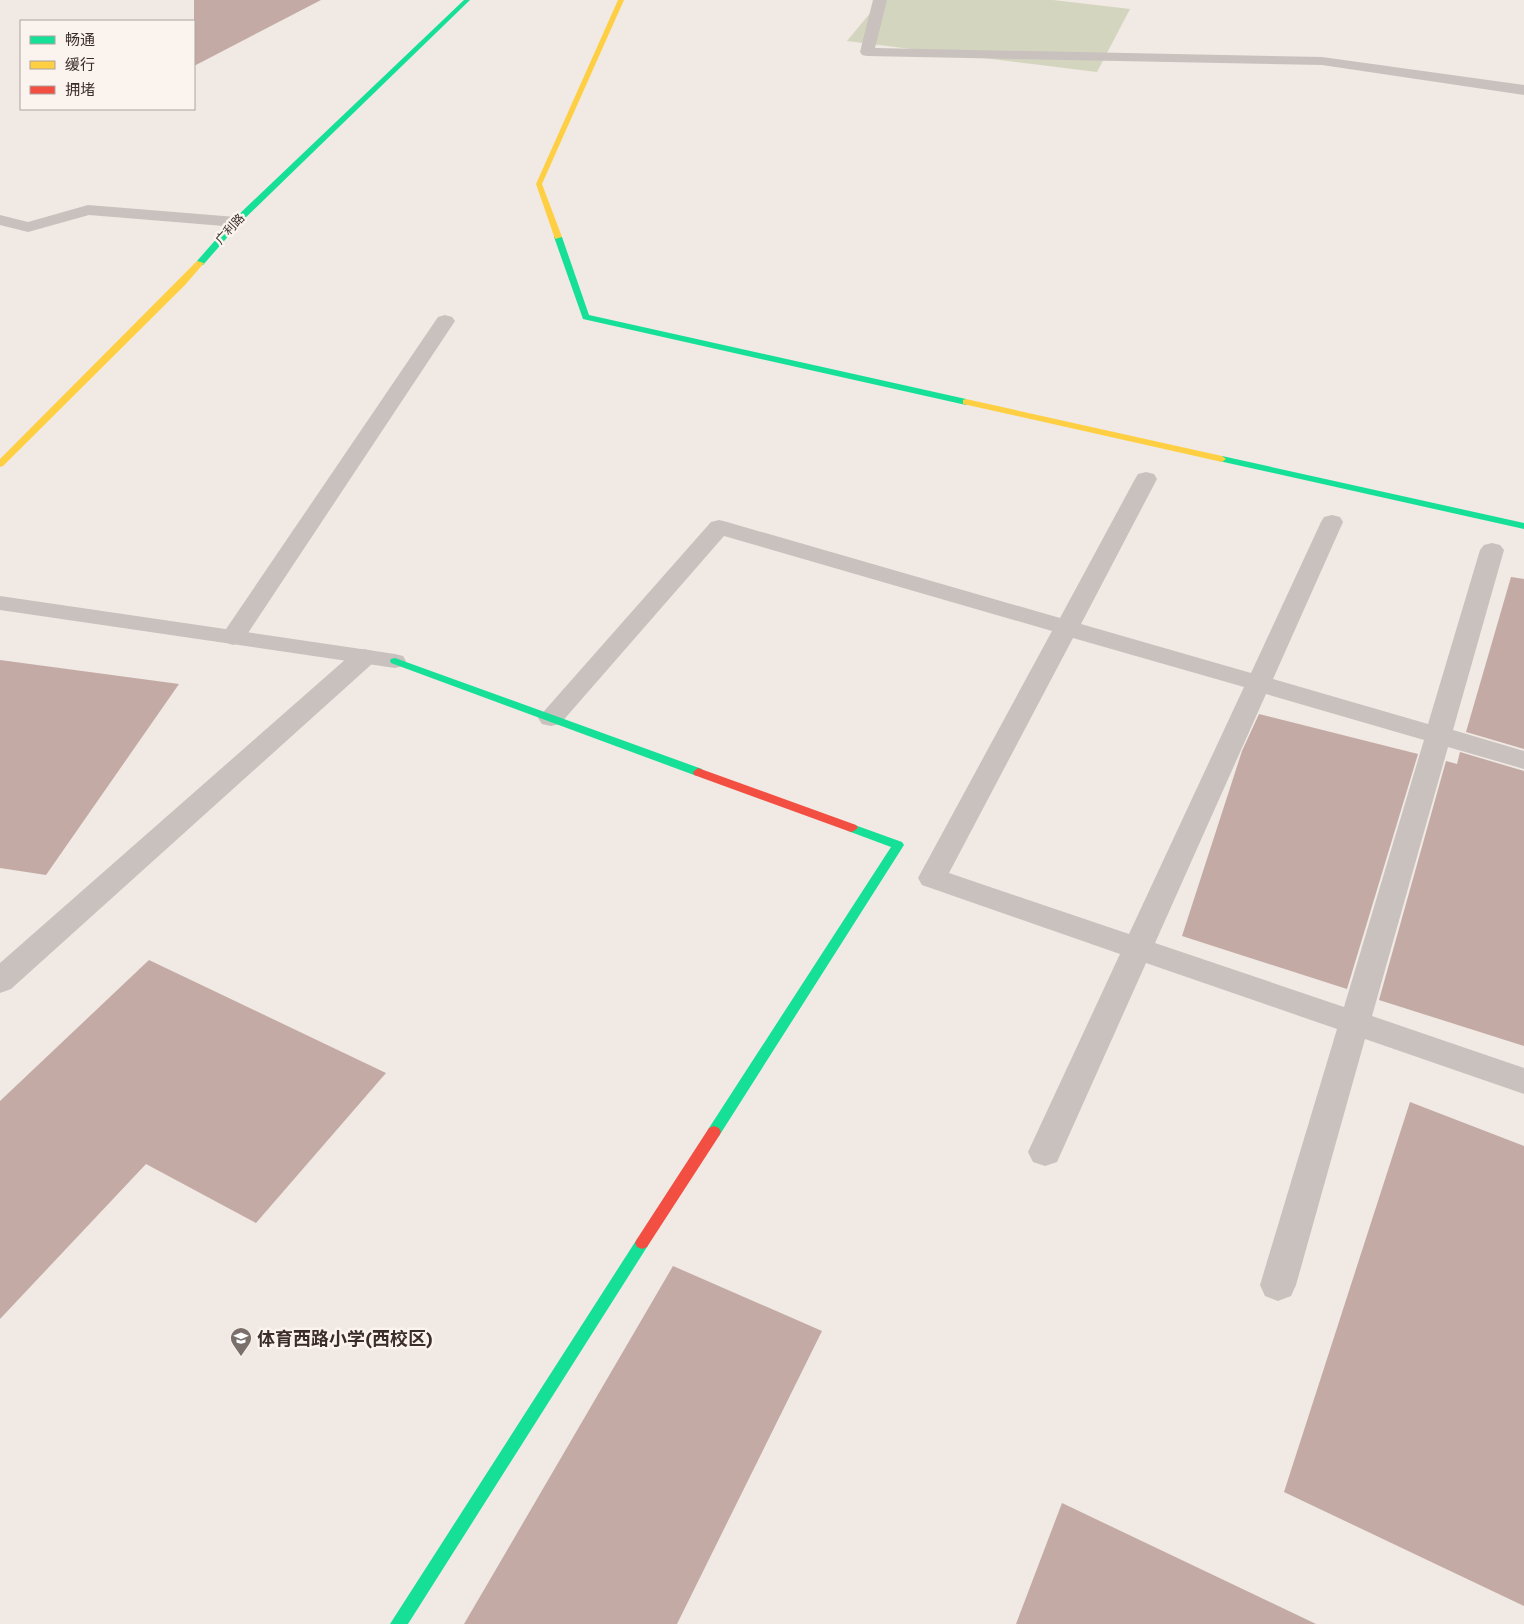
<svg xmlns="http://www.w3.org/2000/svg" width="1524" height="1624" viewBox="0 0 1524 1624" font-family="'Work Sans','Noto Sans SC',sans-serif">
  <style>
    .green { fill: #d3d5be }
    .building { fill: #c4aaa5 }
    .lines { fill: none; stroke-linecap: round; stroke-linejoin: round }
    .lane { fill: #c9c1bd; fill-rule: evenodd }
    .street { fill: #c9c1bd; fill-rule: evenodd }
    .fast { fill: #16e098; fill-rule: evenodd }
    .slow { fill: #ffcf43; fill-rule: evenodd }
    .jam { fill: #f24e42; fill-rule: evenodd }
    .labels { text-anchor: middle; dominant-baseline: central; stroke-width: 5; stroke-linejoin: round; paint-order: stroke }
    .far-street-label { font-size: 12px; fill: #3b2d2a; stroke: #fbf3ed }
    .near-poi-label { font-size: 18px; font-weight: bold; fill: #3b2d2a; stroke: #fbf3ed; text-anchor: start }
  </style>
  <rect width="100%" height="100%" fill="#f0e9e4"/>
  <!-- green -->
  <path class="green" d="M 881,0 L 1053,0 L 1130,9 L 1097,72 L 847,41 Z"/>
  <!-- building -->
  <path class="building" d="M 194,0 L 321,0 L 194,66 Z
    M 1511,577 L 1524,579 L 1524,749 L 1466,732 Z
    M 0,660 L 179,684 L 46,875 L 0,868 Z
    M 1259,714 L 1418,754 L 1347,989 L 1182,936 L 1242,751 Z
    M 1460,752 L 1524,771 L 1524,1046 L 1379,1000 L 1446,761 L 1457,764 Z
    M 149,960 L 386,1073 L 256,1223 L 146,1164 L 0,1319 L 0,1101 Z
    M 1410,1102 L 1524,1146 L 1524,1606 L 1284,1492 Z
    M 673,1266 L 822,1331 L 677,1624 L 464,1624 Z
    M 1062,1503 L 1316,1624 L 1016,1624 Z"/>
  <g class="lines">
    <!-- lane -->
    <path class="lane" d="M 0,596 L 395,654 L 403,656 L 406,661 L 403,666 L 395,668 L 0,610 Z"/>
    <!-- street -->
    <path class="street" d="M 873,0 L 887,0 L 875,48 L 1322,57 L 1524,85 L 1524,95 L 1322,65 L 867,56 L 862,55 L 860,52 Z
      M 88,205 L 236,217 L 242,218 L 245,222 L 242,226 L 236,227 L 89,215 L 28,232 L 0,225 L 0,215 L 28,222 Z
      M 445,315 L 452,317 L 455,321 L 242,642 L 233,645 L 224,642 L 221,637 L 224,632 L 438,317 Z
      M 1146,472 L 1154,474 L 1157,479 L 1081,624 L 1251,673 L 1321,522 L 1324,517 L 1332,515 L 1340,517 L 1343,522 L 1273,679 L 1428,724 L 1480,550 L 1484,545 L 1492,543 L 1500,545 L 1504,550 L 1453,730 L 1524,751 L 1524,769 L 1448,747 L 1372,1016 L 1524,1068 L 1524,1094 L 1365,1039 L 1296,1285 L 1291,1296 L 1278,1301 L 1265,1296 L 1260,1285 L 1337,1029 L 1146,963 L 1057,1162 L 1045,1166 L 1033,1162 L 1028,1152 L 1120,954 L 922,885 L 918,878 L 1052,631 L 724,536 L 560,724 L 551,726 L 542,724 L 538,718 L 711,522 L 719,520 L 727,522 L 1060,618 L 1135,479 L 1138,474 ZM 1073,638 L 1244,687 L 1129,934 L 949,873 ZM 1266,694 L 1424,740 L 1344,1007 L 1155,943 Z
      M 364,649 L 373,651 L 376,657 L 373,663 L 11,989 L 0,993 L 0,963 L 355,651 Z"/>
    <!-- fast -->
    <path class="fast" d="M 464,0 L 470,0 L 239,224 L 203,265 L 197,265 L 197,261 L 233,220 Z
      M 555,235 L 562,237 L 589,315 L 966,399 L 970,402 L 966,405 L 583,319 L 554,237 Z
      M 1222,456 L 1524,523 L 1524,529 L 1219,461 L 1219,457 Z
      M 395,658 L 702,769 L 703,772 L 698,776 L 694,775 L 391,663 L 390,661 L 391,659 Z
      M 852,824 L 902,842 L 904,845 L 719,1136 L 714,1138 L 709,1136 L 707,1132 L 709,1128 L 891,847 L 848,831 L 846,828 Z
      M 642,1237 L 647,1239 L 649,1243 L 647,1247 L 408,1624 L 390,1624 L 637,1239 Z"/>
    <!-- slow -->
    <path class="slow" d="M 618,0 L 624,0 L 542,184 L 562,237 L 555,239 L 536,184 Z
      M 197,261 L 204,263 L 185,285 L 3,466 L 0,467 L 0,459 Z
      M 966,399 L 1222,456 L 1226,459 L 1222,462 L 963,404 L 963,400 Z"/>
    <!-- jam -->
    <path class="jam" d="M 698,768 L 856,825 L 858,828 L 852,832 L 848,831 L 694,775 L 693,772 Z
      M 714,1126 L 719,1128 L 721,1132 L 719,1136 L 647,1247 L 642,1249 L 637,1247 L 635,1243 L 637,1239 L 709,1128 Z"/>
  </g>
  <!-- icons -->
  <defs>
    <g id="school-pin" transform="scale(1.125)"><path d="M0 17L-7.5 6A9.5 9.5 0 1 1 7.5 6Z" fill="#7a6f6b" stroke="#fbf3ed"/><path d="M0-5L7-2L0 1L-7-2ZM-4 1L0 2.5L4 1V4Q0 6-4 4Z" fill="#fff"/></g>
  </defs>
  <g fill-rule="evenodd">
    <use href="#school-pin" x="241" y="1338"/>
  </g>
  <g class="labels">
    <!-- far-street labels -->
    <g class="far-street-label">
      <text transform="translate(230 229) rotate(-47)">广利路</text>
    </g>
    <!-- near-poi labels -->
    <g class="near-poi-label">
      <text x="257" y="1338">体育西路小学(西校区)</text>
    </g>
  </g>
  <!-- legend -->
  <rect x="20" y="20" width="175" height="90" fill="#fbf3ed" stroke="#aea49f"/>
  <rect x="30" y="36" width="25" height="8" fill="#16e098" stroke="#aea49f"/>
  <text x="65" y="45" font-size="15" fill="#3b2d2a">畅通</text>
  <rect x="30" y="61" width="25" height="8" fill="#ffcf43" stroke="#aea49f"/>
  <text x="65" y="70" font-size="15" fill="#3b2d2a">缓行</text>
  <rect x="30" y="86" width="25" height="8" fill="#f24e42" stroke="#aea49f"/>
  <text x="65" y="95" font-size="15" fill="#3b2d2a">拥堵</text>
</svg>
